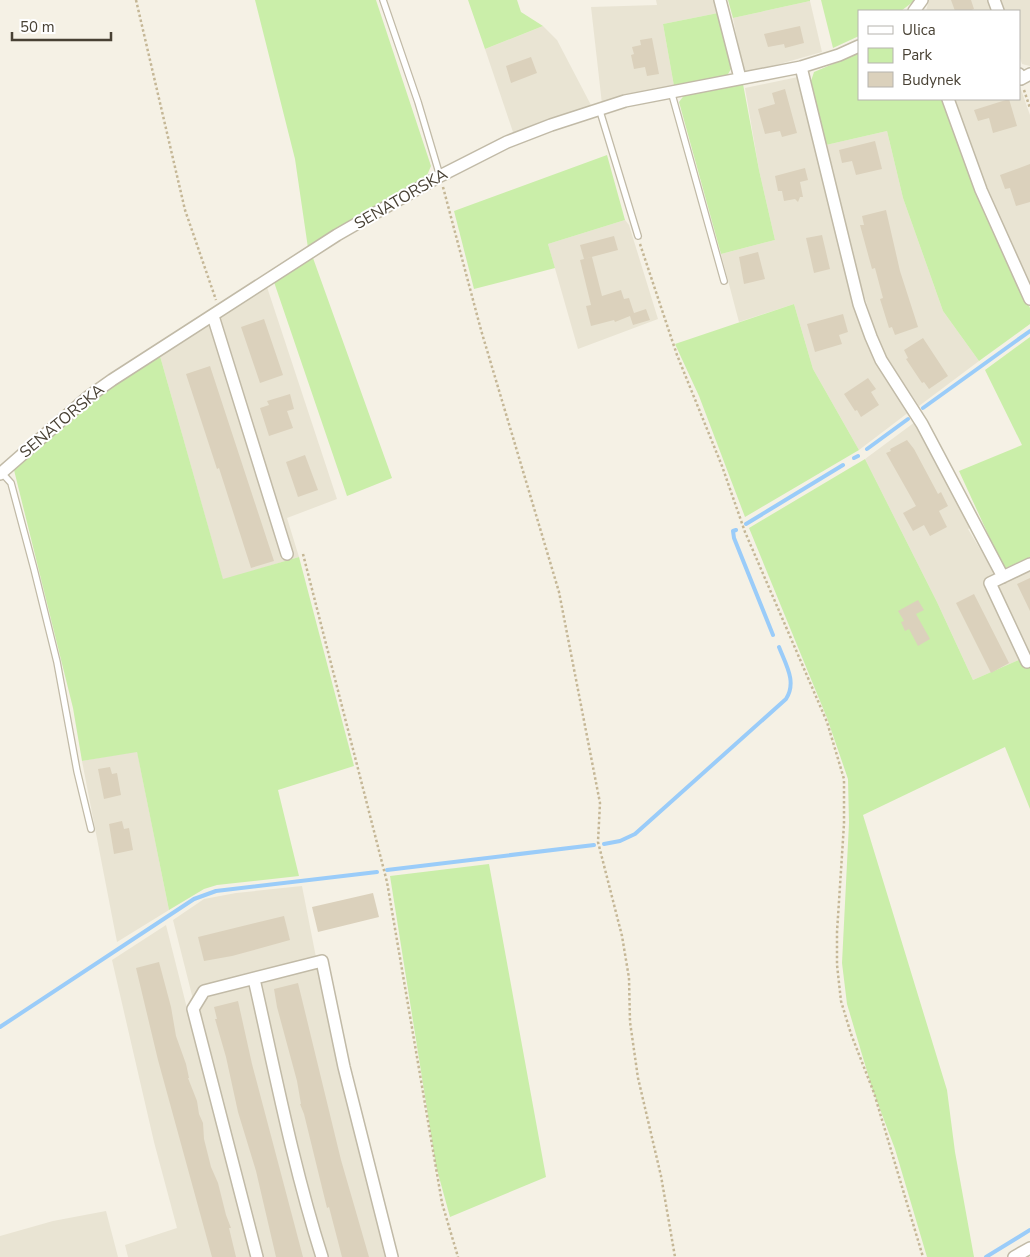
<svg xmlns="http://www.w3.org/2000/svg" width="1030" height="1257" viewBox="0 0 1030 1257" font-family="'Nunito Sans',sans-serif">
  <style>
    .residential { fill: #e9e4d3 }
    .green { fill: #caeea9 }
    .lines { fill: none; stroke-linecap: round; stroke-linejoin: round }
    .stream { stroke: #9accf9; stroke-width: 4 }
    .building { fill: #dbd1bc }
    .service-casing { stroke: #c1baa7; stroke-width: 8 }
    .minor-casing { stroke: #c1baa7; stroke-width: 14 }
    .path { stroke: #c5b796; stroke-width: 2.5; stroke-dasharray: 2.5 2.5; stroke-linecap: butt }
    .service { stroke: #fff; stroke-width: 5.5 }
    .minor { stroke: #fff; stroke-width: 11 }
    .labels { text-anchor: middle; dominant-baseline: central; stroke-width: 4; stroke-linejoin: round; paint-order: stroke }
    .street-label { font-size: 16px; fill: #484134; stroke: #fff }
  </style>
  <rect width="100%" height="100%" fill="#f5f1e5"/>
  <!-- residential -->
  <path class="residential" d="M 656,0 L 715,0 L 718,13 L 663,24 L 674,86 L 602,104 L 591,7 L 657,5 Z
    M 929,0 L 990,0 L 993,11 L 926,11 Z
    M 1000,0 L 1030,0 L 1030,66 L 1022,64 L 1019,55 L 1019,11 L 1004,11 Z
    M 810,1 L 822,52 L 744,74 L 733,18 Z
    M 543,26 L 557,40 L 592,107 L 514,135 L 485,49 Z
    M 798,77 L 854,302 L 871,352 L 909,412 L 859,450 L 813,369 L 794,304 L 739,322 L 721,254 L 775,240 L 759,170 L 745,88 Z
    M 1019,84 L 1030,115 L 1030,290 L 978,172 L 953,99 L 1019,99 Z
    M 887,131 L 903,198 L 943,311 L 979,361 L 919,406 L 880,347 L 861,285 L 826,145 Z
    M 625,220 L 629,225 L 658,319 L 578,349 L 548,244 Z
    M 267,287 L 337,499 L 287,518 L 299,557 L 223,580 L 160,356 Z
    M 915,422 L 973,526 L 968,529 L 995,574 L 1030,557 L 1030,655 L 973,680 L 937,602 L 865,459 Z
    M 137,751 L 169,910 L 117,942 L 82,761 Z
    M 302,886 L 335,1054 L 386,1257 L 258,1257 L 173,920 L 204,899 L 236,893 Z
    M 166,925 L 195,1040 L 252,1257 L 128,1257 L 125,1245 L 177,1228 L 154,1142 L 112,960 Z
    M 106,1211 L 118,1257 L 0,1257 L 0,1236 L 53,1221 Z"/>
  <!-- green -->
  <path class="green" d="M 255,0 L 376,0 L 431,166 L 425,180 L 308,248 L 295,159 Z
    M 468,0 L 517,0 L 521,12 L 543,26 L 485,49 Z
    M 728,0 L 810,0 L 810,1 L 733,18 Z
    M 821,0 L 913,0 L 914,1 L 901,11 L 859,11 L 859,36 L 833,48 Z
    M 718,13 L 732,67 L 727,76 L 674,86 L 663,24 Z
    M 859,53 L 859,99 L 945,99 L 998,242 L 1030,308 L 1030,324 L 979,361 L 943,311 L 903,198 L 887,131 L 826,145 L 811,81 L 814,72 Z
    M 743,84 L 759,170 L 775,240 L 721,254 L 679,102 L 685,94 Z
    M 607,155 L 625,220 L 548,244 L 555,268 L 474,289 L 454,211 Z
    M 313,258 L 392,478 L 347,496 L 274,282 Z
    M 794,304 L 813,369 L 859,450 L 745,517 L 699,396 L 675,344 Z
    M 1030,337 L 1030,557 L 1004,569 L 959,471 L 1022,445 L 985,370 Z
    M 160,356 L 223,579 L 299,557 L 354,766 L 278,790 L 299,876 L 217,885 L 204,889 L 169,910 L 137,752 L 82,761 L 73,708 L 14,470 L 80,410 L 107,390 Z
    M 865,459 L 937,602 L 973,680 L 1030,655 L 1030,809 L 1005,747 L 863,815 L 947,1090 L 955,1152 L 974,1257 L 927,1257 L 895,1149 L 872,1088 L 847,1004 L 842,963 L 849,823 L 848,779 L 827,718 L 749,528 Z
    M 489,864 L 546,1177 L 450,1217 L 436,1166 L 390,876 Z"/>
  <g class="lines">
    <!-- stream -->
    <path class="stream" d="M 923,408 L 1030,331
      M 867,449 L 908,419
      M 854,458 L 858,456
      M 746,524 L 843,465
      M 736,530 L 733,531 L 734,538 L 773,635
      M 604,844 L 620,841 L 635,834 L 786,699 C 797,682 786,665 779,647
      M 387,870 L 594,845
      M 0,1027 L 194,899 L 216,891 L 377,872
      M 986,1257 L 1030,1230"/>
  </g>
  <!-- building -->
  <path class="building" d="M 951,0 L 971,0 L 974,9 L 969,11 L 955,11 Z
    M 800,26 L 804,43 L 785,48 L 784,44 L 768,47 L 764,34 Z
    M 652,38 L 659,74 L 647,76 L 645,67 L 634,69 L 631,55 L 634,54 L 632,47 L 641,45 L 640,40 Z
    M 531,57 L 537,73 L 511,83 L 506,66 Z
    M 785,89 L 797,133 L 782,137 L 780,131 L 765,134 L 758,109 L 775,104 L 772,93 Z
    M 1009,99 L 1017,126 L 993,133 L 989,118 L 978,121 L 974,110 Z
    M 875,141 L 882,169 L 856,175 L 852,161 L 842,163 L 839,150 Z
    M 1030,164 L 1030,202 L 1016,206 L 1010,188 L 1005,189 L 1000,175 Z
    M 805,168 L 808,180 L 800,182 L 803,197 L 800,197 L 798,202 L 795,199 L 784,201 L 782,191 L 778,191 L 775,176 Z
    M 886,210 L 900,271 L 918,327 L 895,335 L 892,327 L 889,328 L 880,299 L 883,298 L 875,268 L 872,269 L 860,225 L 864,225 L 862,216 Z
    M 822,235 L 830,269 L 814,273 L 806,238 Z
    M 614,236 L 618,250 L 584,259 L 580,245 Z
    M 758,252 L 765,279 L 744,284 L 739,257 Z
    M 592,257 L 602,296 L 621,290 L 624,299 L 629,298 L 634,313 L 646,309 L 650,320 L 633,325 L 630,316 L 615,322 L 614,320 L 591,326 L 586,306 L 591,305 L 580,260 Z
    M 843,314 L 848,332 L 839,335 L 842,344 L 815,352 L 807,324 Z
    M 264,319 L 283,375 L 260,383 L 241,327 Z
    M 923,338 L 948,376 L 929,389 L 924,382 L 922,383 L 906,359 L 908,358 L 904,350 Z
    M 210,366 L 274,561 L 251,568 L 219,468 L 217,469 L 186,374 Z
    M 868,378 L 876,389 L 871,392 L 879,405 L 861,417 L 857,410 L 855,411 L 844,394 Z
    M 290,394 L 294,409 L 287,411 L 293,428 L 269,436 L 260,408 L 269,405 L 267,401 Z
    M 907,440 L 914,449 L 938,494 L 941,492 L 948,506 L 939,511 L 947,527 L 930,536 L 924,525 L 913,531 L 903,513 L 916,506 L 886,453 L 891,451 L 890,449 Z
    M 305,455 L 318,490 L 298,497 L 286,462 Z
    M 1030,578 L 1030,611 L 1017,584 Z
    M 974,594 L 1009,663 L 991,673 L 956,603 Z
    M 918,600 L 924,610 L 916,614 L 930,639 L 918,646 L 909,629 L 905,631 L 901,622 L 904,621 L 898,611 Z
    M 110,767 L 112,774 L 117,773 L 121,795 L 104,799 L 98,769 Z
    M 122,821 L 124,829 L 129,828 L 133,850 L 114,854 L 109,824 Z
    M 373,893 L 379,917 L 318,932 L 312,907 Z
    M 284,916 L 290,940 L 232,956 L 204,961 L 198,937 Z
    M 159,962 L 171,1007 L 176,1036 L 186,1064 L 189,1078 L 188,1078 L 197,1101 L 199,1114 L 203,1123 L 204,1139 L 211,1167 L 218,1183 L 226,1215 L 231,1228 L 229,1228 L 236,1257 L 212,1257 L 158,1060 L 136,968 Z
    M 298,983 L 341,1160 L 369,1257 L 342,1257 L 329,1207 L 327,1208 L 304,1114 L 300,1104 L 301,1104 L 297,1081 L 277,1007 L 274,989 Z
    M 238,1001 L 252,1064 L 303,1257 L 276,1257 L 256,1171 L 238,1112 L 226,1057 L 215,1019 L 217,1019 L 214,1007 Z"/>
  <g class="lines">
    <!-- service casing -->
    <g class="service-casing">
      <path id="service" d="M 383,0 L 418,102 L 440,176
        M 671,91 L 724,281
        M 599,108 L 638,236
        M 2,473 L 11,483 L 34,569 L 57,662 L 77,771 L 91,829"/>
    </g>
    <!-- minor casing -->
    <g class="minor-casing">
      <path id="minor" d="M 720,0 L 740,78
        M 994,0 L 998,11
        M 914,11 L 922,0
        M 801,67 L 859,304 L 871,337 L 881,360 L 922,424 L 1003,577
        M 1019,74 L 1021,79 L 1030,74
        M 948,99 L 981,190 L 1030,299
        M 213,316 L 287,554
        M 0,474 L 88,397 L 112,380 L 337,235 L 440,176 L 507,142 L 551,125 L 625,101 L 801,67 L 839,55 L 859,46
        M 1027,662 L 990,583 L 1030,564
        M 254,979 C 275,1072 293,1166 322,1257
        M 257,1257 L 193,1009 L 204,991 L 322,961 L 344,1067 L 392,1257
        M 1014,1257 L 1030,1248"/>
    </g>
    <!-- path -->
    <path class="path" d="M 136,0 L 185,210 L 216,300
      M 1024,90 L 1030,108
      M 443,187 L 481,330 L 559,592 L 600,803 L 598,842 L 622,936 L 629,978 L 630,1022 L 638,1078 L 661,1176 L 675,1257
      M 640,244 L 677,355 L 722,466 L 745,532 L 827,722 L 844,779 L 844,824 L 837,932 L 837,965 L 841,1001 L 851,1034 L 874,1093 L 923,1257
      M 303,554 L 387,882 L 442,1203 L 458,1257"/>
    <!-- service -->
    <use href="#service" class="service"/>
    <!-- minor -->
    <use href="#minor" class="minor"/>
  </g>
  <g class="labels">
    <!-- street labels -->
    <g class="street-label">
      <text transform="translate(401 199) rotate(-30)">SENATORSKA</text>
      <text transform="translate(62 421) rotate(-40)">SENATORSKA</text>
    </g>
  </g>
  <!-- legend -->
  <rect x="858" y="10" width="162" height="90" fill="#ffffff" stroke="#b6b3ae"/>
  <rect x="868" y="26" width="25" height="8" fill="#ffffff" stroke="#b6b3ae"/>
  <text x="902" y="35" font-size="15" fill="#484134">Ulica</text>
  <rect x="868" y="48" width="25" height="15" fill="#caeea9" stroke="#b6b3ae"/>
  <text x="902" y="60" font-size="15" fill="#484134">Park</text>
  <rect x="868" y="72" width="25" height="15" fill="#dbd1bc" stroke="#b6b3ae"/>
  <text x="902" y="85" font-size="15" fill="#484134">Budynek</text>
  <!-- scale -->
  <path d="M12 32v8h99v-8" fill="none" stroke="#484134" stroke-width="2.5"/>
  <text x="20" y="32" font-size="15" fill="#484134" stroke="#ffffff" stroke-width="4" paint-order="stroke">50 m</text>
</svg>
